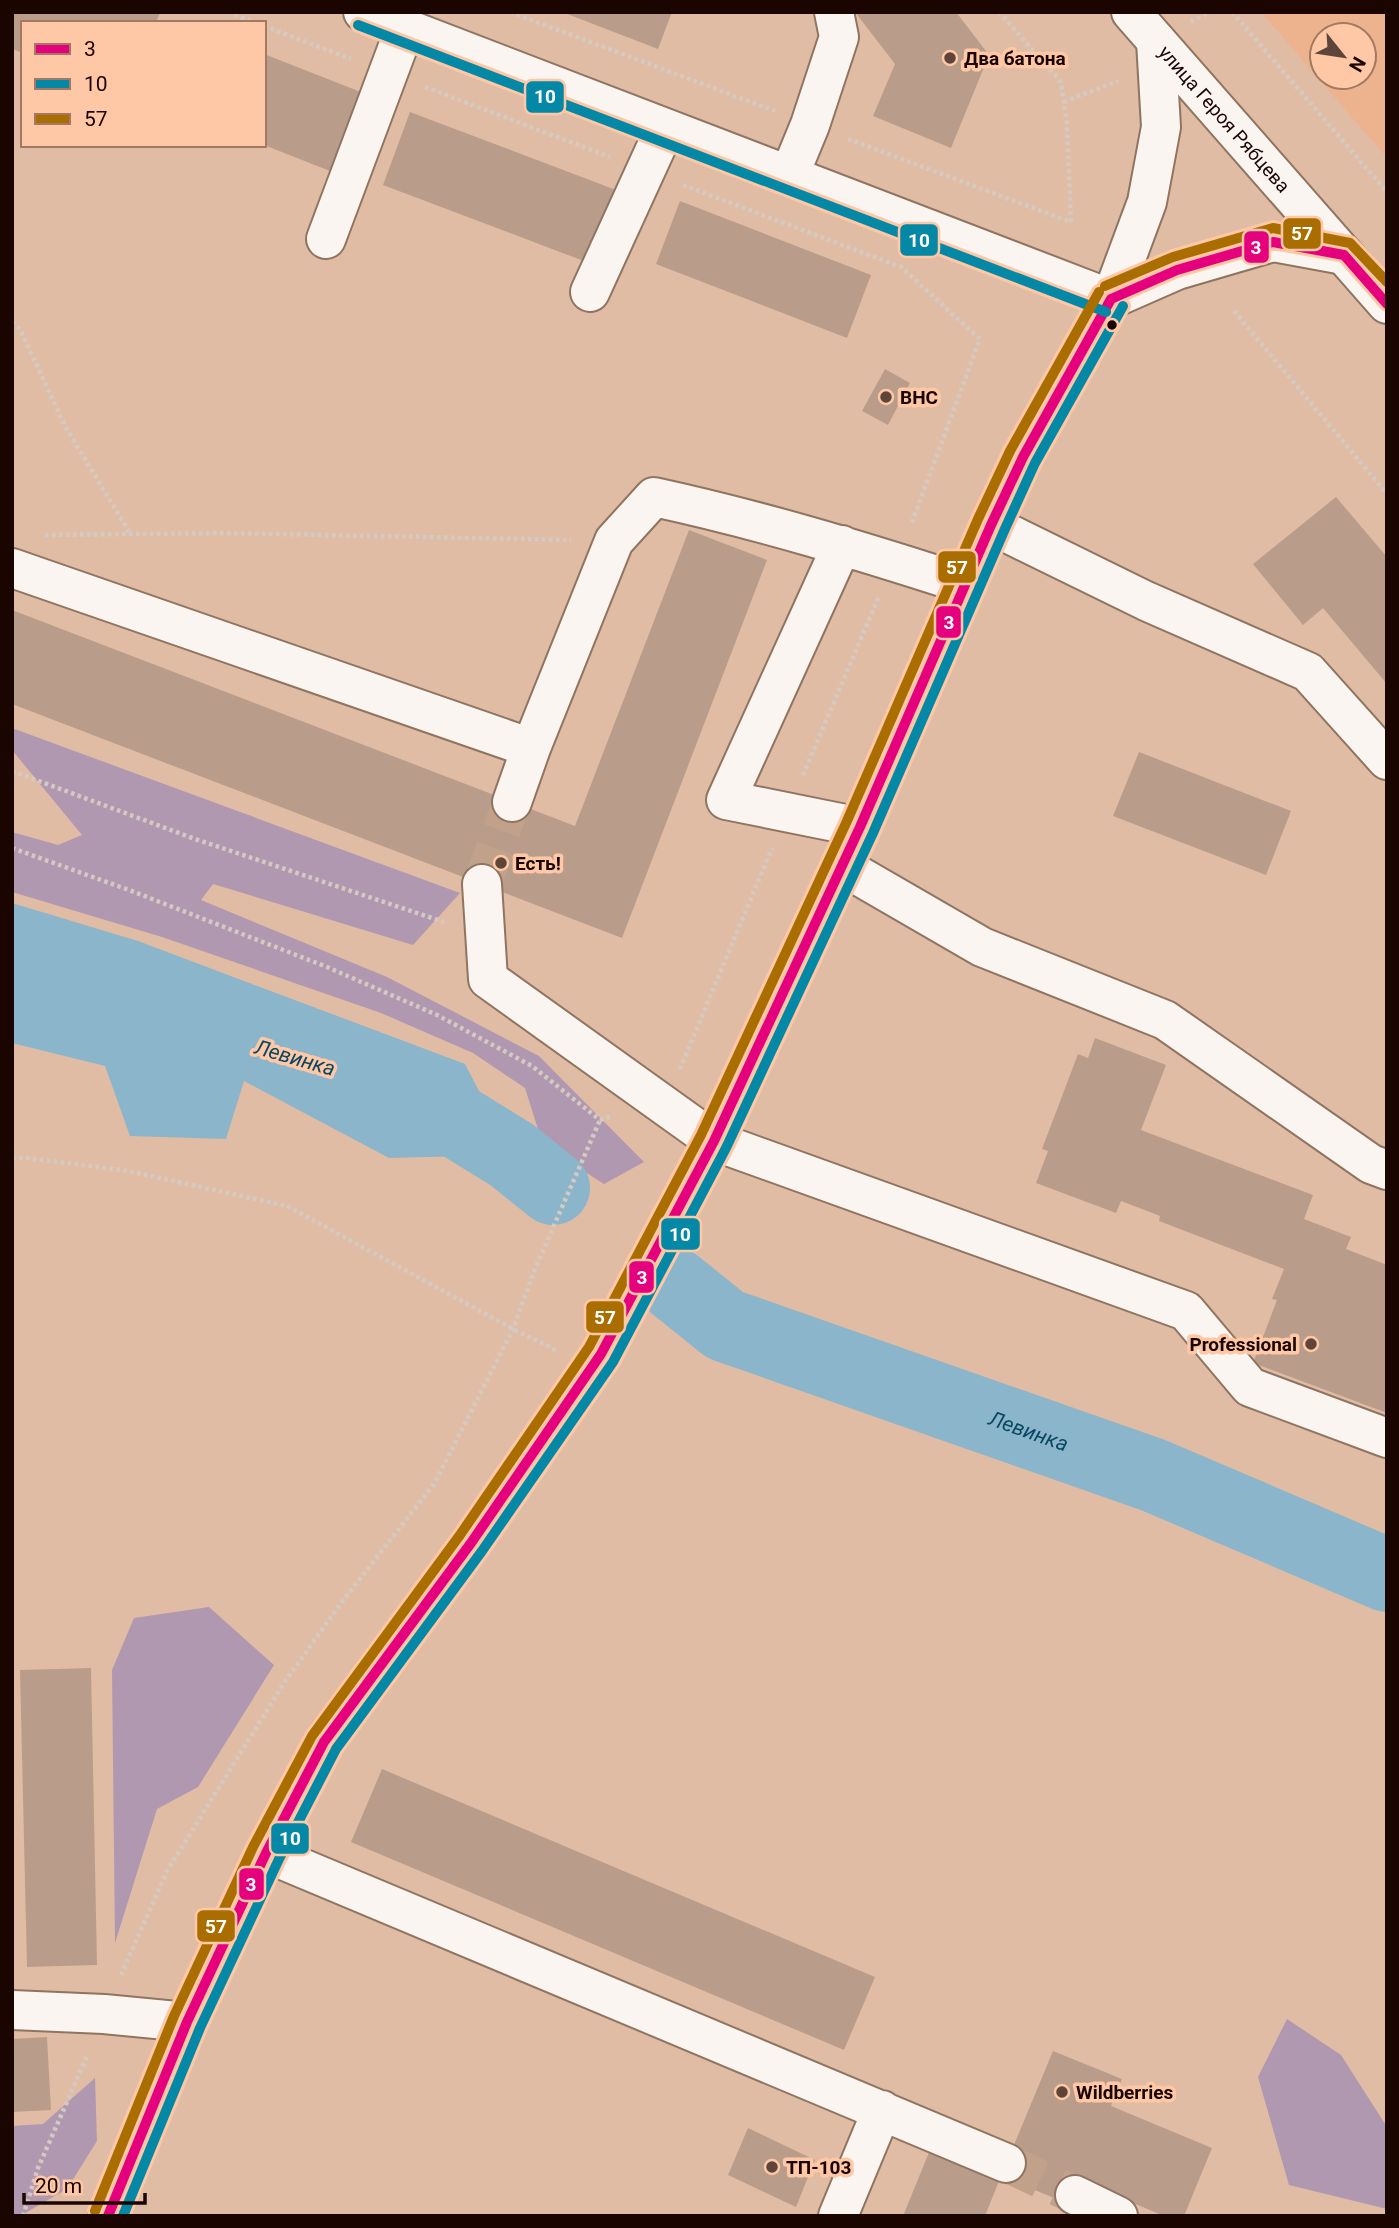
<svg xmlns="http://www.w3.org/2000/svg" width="1399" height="2228" viewBox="0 0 1399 2228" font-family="Roboto,sans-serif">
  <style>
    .built { fill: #ecb38e; fill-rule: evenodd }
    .forest { fill: #b198b1 }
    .water { fill: #8bb5ca }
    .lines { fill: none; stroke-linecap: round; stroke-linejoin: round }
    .river { stroke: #8bb5ca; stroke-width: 74 }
    .building { fill: #b99d8a }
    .minor-tunnel { stroke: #c2a18b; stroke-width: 38; stroke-dasharray: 38 19; stroke-linecap: butt }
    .minor-casing { stroke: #8f7460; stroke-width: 42 }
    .major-casing { stroke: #8f7460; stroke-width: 42 }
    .path { stroke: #d5cac2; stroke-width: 4.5; stroke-dasharray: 3.5 3.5; stroke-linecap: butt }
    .minor { stroke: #faf5f1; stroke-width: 38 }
    .major { stroke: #faf5f1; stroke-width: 38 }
    .bus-1-casing { stroke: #fec7a5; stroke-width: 16 }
    .bus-2-casing { stroke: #fec7a5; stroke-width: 16 }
    .bus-3-casing { stroke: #fec7a5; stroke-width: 16 }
    .bus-1 { stroke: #e5007d; stroke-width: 10 }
    .bus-2 { stroke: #0588a5; stroke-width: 10 }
    .bus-3 { stroke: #aa6e00; stroke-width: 10 }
    .poi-dot { fill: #5f4539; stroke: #fec7a5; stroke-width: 2.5 }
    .bus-dot { fill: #1a0500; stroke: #fec7a5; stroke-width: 2.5 }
    .labels { text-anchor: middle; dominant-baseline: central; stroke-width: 7; stroke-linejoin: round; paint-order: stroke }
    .poi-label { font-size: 19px; font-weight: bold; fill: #1a0500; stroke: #fec7a5; text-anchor: start }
    .street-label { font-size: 19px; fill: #1a0500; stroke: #fec7a5 }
    .water-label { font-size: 21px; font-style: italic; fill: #084863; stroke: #fec7a5 }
    .line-badge { stroke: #fec7a5; stroke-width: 2.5 }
    .badge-label { font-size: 19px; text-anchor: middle; font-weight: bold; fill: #fff }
  </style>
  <rect width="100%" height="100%" fill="#e0bca4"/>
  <!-- built -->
  <path class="built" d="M 1261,12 L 1387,12 L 1387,158 ZM 1322,35 L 1364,35 L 1364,77 L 1322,77 Z"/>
  <!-- forest -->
  <path class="forest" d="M 12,728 L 460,893 L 413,945 L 213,884 L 201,900 L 387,977 L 539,1056 L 644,1162 L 604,1184 L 543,1145 L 525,1088 L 473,1053 L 381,1013 L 162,937 L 12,892 L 12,832 L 58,845 L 82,835 L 12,750 Z
    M 209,1607 L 274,1665 L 198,1787 L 157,1809 L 115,1943 L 112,1670 L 134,1618 Z
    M 1287,2019 L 1341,2055 L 1387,2127 L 1387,2209 L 1289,2185 L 1258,2077 Z
    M 95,2078 L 97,2141 L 67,2189 L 20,2216 L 12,2216 L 12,2126 L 43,2124 Z"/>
  <!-- water -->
  <path class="water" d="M 12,903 L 138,941 L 465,1064 L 512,1155 L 389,1158 L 244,1081 L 226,1139 L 130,1136 L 105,1066 L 12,1043 Z"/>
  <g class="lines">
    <!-- river -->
    <g class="river">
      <path d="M 426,1102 L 512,1155 L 553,1188"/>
      <path id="s1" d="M 674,1284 L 725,1325 L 1153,1475 L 1387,1575"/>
    </g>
  </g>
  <!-- building -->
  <path class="building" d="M 12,12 L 160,12 L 156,23 L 23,23 L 23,53 L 12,49 Z
    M 562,12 L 672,12 L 658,49 Z
    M 855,12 L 956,12 L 989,55 L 951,148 L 873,116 L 895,64 Z
    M 264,54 L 366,94 L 335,173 L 264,145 Z
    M 410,112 L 616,190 L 589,263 L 383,185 Z
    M 680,201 L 871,275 L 847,338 L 656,264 Z
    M 885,369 L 910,383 L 888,425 L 862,411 Z
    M 1336,497 L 1387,557 L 1387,684 L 1323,608 L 1303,625 L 1253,564 Z
    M 689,530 L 767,560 L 622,938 L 12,704 L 12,610 L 575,826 Z
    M 1139,752 L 1291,811 L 1266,875 L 1113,816 Z
    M 1095,1038 L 1166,1065 L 1141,1130 L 1313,1195 L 1304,1219 L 1351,1237 L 1346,1249 L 1387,1265 L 1387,1413 L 1253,1363 L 1277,1300 L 1272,1299 L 1284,1269 L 1159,1221 L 1160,1216 L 1121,1201 L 1116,1213 L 1036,1183 L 1048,1151 L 1042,1149 L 1078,1054 L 1088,1058 Z
    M 91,1668 L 97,1965 L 27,1967 L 20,1670 Z
    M 382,1769 L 875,1977 L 844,2050 L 351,1842 Z
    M 47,2037 L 51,2110 L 12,2112 L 12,2039 Z
    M 1053,2051 L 1122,2079 L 1111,2106 L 1212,2148 L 1184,2216 L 1164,2216 L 1081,2181 L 1071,2205 L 1001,2176 Z
    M 748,2128 L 815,2160 L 796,2207 L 728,2175 Z
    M 930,2150 L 1001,2176 L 985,2216 L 903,2216 Z"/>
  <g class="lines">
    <!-- minor-tunnel -->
    <path class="minor-tunnel" d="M 482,884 L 512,802
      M 1006,2163 L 1075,2195"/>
    <!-- minor casing -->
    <g class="minor-casing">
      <path id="minor" d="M 363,12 L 1111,299
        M 789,176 L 810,125 L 839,37 L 834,12
        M 326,239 L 405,28
        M 590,292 L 665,128
        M 991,525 L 1146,601 L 1308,672 L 1387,760
        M 842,545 L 726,800 L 860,827
        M 12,568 L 531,748 L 614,541 L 654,497 C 760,520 862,551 964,584
        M 512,802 L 531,748
        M 842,866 L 982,947 L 1165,1020 L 1371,1164 L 1387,1170
        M 482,884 L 488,979 L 714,1141 L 1186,1311 L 1250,1387 L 1387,1438
        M 266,1853 L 1006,2163
        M 12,2010 L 104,2014 L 187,2022
        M 1075,2195 L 1118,2216
        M 838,2216 L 882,2110"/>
    </g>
    <!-- major casing -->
    <g class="major-casing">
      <g id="major">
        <path id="s2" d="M 1131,12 L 1387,304"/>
        <path d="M 1111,299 L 1177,270 L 1273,242 L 1344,255"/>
        <path d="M 108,2216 L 187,2022 L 266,1853 L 324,1742 L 471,1543 L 601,1354 L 714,1141 L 860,827 L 991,525 L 1023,457 L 1111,299 L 1147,202 L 1161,127 L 1156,41"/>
      </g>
    </g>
    <!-- path -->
    <path class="path" d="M 228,12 L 256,23
      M 510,12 L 775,111
      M 1232,12 L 1387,192
      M 1191,22 L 1209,12
      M 264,26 L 351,59
      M 425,87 L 610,157
      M 1064,102 L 1118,81
      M 848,139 L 1071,222 L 1067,124 L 1061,82 L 999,12
      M 683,185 L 901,267 L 980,339 L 911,525
      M 1234,311 L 1387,494
      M 12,322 L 20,329 L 66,428 L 130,533
      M 45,535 L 224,533 L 571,540
      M 12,771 L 195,839 L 444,922
      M 803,775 L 879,596
      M 12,848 L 129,890 L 327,967 L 437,1015 L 532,1066 L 600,1120
      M 680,1069 L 772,848
      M 600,1120 L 613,1116
      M 12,1158 L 27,1158 L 123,1170 L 287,1206 L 513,1329 L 556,1350
      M 121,1975 L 167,1871 L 284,1683 L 341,1603 L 434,1484 L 513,1329 L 535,1269 L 600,1120
      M 23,2216 L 38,2168 L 88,2054"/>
    <!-- minor -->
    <use href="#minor" class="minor"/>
    <!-- major -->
    <use href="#major" class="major"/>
    <!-- bus-1 casing -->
    <g class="bus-1-casing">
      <path id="bus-1" d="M 1111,299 L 1177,270 L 1273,242 L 1344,255 L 1387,304
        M 108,2216 L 187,2022 L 266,1853 L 324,1742 L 471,1543 L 601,1354 L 714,1141 L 860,827 L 991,525 L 1023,457 L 1111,299"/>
    </g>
    <!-- bus-2 casing -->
    <g class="bus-2-casing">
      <path id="bus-2" d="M 358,25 L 1106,312
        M 123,2216 L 200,2028 L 279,1859 L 336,1749 L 482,1551 L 613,1362 L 726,1148 L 873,833 L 1004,531 L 1035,463 L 1123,306"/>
    </g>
    <!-- bus-3 casing -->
    <g class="bus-3-casing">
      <path id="bus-3" d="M 1105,286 L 1173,257 L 1273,228 L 1350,243 L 1387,282
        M 95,2211 L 174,2016 L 253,1847 L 312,1736 L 460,1535 L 589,1347 L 701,1135 L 847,821 L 978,519 L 1010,451 L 1099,292"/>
    </g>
    <!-- bus-1 -->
    <use href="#bus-1" class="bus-1"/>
    <!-- bus-2 -->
    <use href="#bus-2" class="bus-2"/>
    <!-- bus-3 -->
    <use href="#bus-3" class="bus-3"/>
  </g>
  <!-- markers -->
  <g class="poi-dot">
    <circle cx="950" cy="58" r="7"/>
    <circle cx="886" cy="397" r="7"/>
    <circle cx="501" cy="863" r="7"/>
    <circle cx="1311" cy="1344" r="7"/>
    <circle cx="1062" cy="2092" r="7"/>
    <circle cx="772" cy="2167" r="7"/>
  </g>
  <circle class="bus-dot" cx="1112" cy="325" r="6"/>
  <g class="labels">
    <!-- poi labels -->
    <g class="poi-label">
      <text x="964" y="58">Два батона</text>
      <text x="900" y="397">ВНС</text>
      <text x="515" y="863">Есть!</text>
      <text x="1297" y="1344" text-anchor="end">Professional</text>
      <text x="1076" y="2092">Wildberries</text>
      <text x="786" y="2167">ТП-103</text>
    </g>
    <!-- street labels -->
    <g class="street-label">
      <text stroke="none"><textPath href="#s2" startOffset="142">улица Героя Рябцева</textPath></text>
    </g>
    <!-- water labels -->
    <g class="water-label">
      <text transform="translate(295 1058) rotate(16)">Левинка</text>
      <text stroke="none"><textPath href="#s1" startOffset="387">Левинка</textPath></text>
    </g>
  </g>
  <g class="line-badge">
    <rect x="525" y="80" width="40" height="34" rx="7" fill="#0588a5"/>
    <rect x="1282" y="217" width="40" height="33" rx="7" fill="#aa6e00"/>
    <rect x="899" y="223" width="40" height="34" rx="7" fill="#0588a5"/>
    <rect x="1243" y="230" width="27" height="34" rx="7" fill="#e5007d"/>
    <rect x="937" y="550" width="40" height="34" rx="7" fill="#aa6e00"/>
    <rect x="935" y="605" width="27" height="34" rx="7" fill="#e5007d"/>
    <rect x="660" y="1217" width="41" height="34" rx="7" fill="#0588a5"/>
    <rect x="628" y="1260" width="27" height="34" rx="7" fill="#e5007d"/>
    <rect x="585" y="1300" width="40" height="34" rx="7" fill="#aa6e00"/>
    <rect x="270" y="1822" width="40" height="33" rx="7" fill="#0588a5"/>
    <rect x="238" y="1867" width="27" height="34" rx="7" fill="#e5007d"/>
    <rect x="196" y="1909" width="40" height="34" rx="7" fill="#aa6e00"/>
  </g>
  <g class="badge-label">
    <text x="545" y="103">10</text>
    <text x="1302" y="240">57</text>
    <text x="919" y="247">10</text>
    <text x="1256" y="254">3</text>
    <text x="957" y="574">57</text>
    <text x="949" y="629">3</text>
    <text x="680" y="1241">10</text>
    <text x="642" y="1284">3</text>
    <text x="605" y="1324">57</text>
    <text x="290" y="1845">10</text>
    <text x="251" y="1891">3</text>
    <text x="216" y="1933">57</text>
  </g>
  <!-- border -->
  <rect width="1399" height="2228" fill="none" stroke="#1a0500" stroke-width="28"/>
  <!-- legend -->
  <rect x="21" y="21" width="245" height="126" fill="#fec7a5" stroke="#a37963" stroke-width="2"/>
  <rect x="35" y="44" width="35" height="10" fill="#e5007d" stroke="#a37963" stroke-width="2"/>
  <text x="84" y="56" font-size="21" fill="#1a0500">3</text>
  <rect x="35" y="79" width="35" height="10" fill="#0588a5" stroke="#a37963" stroke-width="2"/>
  <text x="84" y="91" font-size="21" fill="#1a0500">10</text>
  <rect x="35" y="114" width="35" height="10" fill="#aa6e00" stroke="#a37963" stroke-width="2"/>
  <text x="84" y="126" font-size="21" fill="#1a0500">57</text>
  <!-- north arrow -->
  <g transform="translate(1343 56) rotate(120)"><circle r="33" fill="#fec7a5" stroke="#a37963" stroke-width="2"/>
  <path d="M0-5L12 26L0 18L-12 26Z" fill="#5f4539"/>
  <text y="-10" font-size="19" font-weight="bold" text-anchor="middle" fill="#1a0500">N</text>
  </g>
  <!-- scale -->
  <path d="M24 2193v10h121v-10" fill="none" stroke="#1a0500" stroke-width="3.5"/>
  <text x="35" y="2193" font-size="21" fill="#1a0500" stroke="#fec7a5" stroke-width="5" paint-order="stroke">20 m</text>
</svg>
